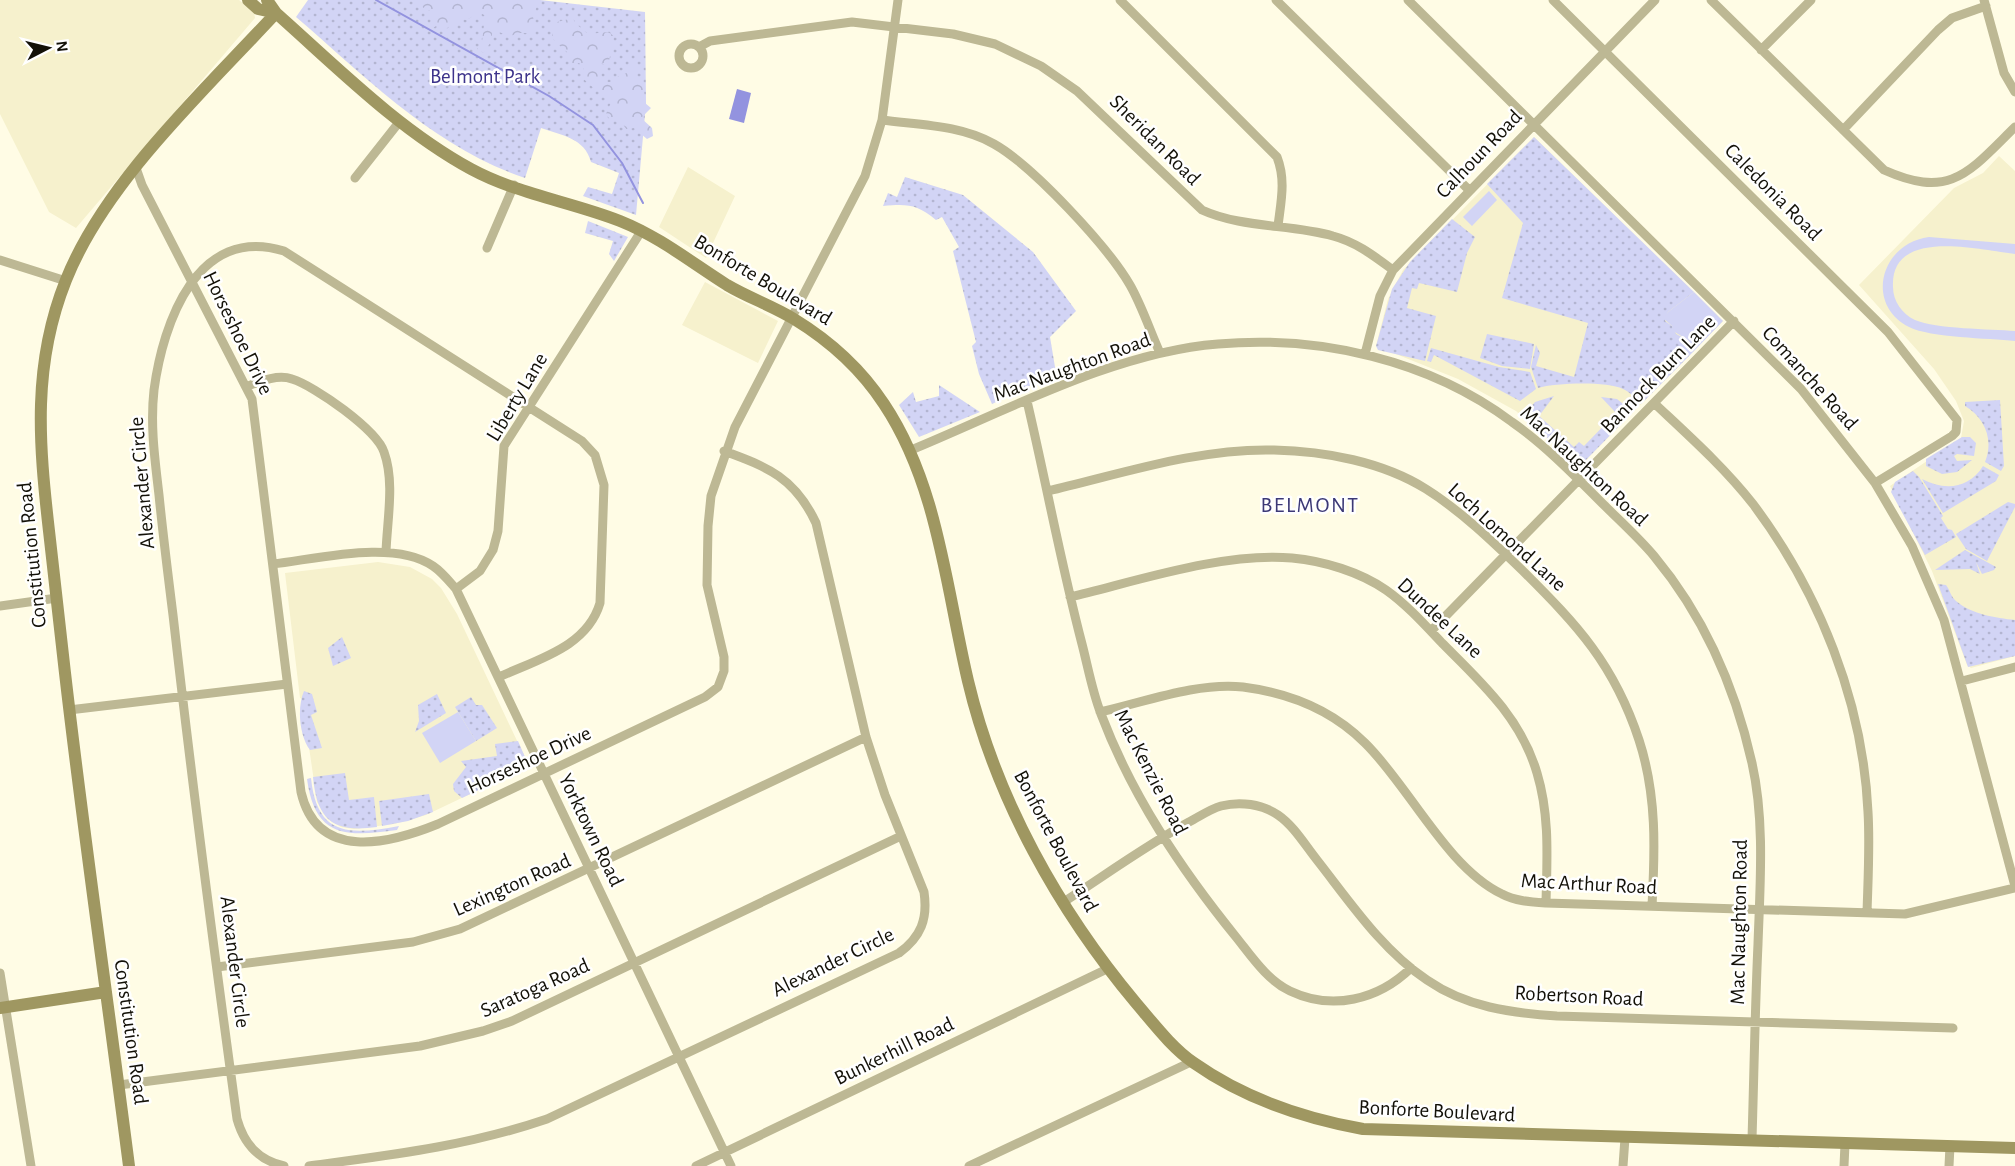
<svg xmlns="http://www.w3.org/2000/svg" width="2015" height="1166" viewBox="0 0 2015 1166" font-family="'Alegreya Sans',sans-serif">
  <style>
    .built { fill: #f6f1cd }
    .green { fill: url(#green-dots) }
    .forest { fill: url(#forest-crowns) }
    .pitch { fill: #d2d4f5 }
    .water { fill: #9393df }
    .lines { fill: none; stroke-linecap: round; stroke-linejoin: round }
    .stream { stroke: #9393df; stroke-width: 2 }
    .street { stroke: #bdb894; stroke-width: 9 }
    .secondary { stroke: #9f9761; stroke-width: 12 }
    .labels { text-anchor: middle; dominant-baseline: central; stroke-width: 5; stroke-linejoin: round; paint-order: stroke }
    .park-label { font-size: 21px; fill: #3d338b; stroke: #fff }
    .street-label { font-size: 21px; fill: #131108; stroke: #fff }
    .neighbourhood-label { font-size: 22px; letter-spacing: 1.5px; fill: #3c3976; stroke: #fff }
  </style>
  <defs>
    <pattern id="green-dots" width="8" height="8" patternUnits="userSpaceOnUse" patternTransform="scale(1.5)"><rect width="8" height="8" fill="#d2d4f5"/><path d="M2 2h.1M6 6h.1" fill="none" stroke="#b3b5d1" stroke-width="1.8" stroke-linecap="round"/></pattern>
    <pattern id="forest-crowns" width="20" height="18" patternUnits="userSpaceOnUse" patternTransform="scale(1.5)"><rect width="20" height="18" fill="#d2d4f5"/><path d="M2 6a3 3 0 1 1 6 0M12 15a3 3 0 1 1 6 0" fill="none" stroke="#b3b5d1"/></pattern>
  </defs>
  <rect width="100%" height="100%" fill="#fffce5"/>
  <!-- built -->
  <path class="built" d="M 0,0 L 239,0 L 254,12 L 255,18 L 76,228 L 49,212 L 0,114 Z
    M 1534,137 L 1723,321 L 1579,467 L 1516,411 L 1458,379 L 1376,346 L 1388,299 L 1403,270 Z
    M 1999,156 L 2015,171 L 2015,656 L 1971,668 L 1967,665 L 1932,571 L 1890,486 L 1961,438 L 1964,421 L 1956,401 L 1934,369 L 1859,285 L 1954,188 L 1983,173 Z
    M 688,167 L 735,196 L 706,258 L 659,227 Z
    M 705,282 L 778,321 L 758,363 L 682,325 Z
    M 378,562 L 410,567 L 432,579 L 441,588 L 457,614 L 529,766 L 426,815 L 394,824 L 354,829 L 341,827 L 328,819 L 317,802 L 302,699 L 300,698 L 285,573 Z"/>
  <!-- green -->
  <path class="green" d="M 308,0 L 540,0 L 645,12 L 646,103 L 636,215 L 583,196 L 588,187 L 612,194 L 619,173 L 591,162 C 585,138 561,135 541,128 L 525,178 C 434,147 367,78 296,17 Z
    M 1534,137 L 1694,292 L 1668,312 L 1665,321 L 1672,326 L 1676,334 L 1688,340 L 1694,351 L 1641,404 C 1635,398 1630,392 1623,389 C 1606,381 1556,383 1538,388 L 1531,367 L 1536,345 L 1540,353 L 1536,366 L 1574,377 L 1588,323 L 1502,298 L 1523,223 L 1487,184 Z
    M 905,177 L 963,195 L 1033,252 L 1076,311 L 1050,337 L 1056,373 L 992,404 L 979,374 L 972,346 L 976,342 L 953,251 L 959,247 L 942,217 L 936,220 C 916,204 908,204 883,206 L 888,193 L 897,197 Z
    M 1452,219 L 1475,237 L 1467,253 L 1457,292 L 1419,283 L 1417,289 L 1412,288 L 1407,308 L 1436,316 L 1425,361 L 1378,350 L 1376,346 L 1392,289 L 1410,262 Z
    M 588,221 L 628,237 L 614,261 L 609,254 L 613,241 L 585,233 Z
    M 1487,334 L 1534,344 L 1530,369 L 1502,366 L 1480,358 Z
    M 1431,348 L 1499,367 L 1530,372 L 1536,389 L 1520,401 L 1434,355 L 1431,362 L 1427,361 Z
    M 939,385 L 980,412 L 919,437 L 899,405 L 913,392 L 916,402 L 939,396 Z
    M 1554,396 L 1539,416 L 1574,447 L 1579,442 L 1584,446 L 1616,413 L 1601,397 L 1617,399 L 1633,412 L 1579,467 L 1523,416 L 1535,402 Z
    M 2000,400 L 2004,466 L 2001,471 L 1985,462 C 1994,440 1985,418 1965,406 L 1965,402 Z
    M 1962,437 L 1970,437 L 1976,443 L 1974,456 L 1957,454 L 1954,456 L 1957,461 L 1972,460 L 1957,472 L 1942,474 L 1926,466 L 1926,459 Z
    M 1983,466 L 1999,475 L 1996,481 L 1943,513 L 1922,479 C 1944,491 1969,489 1983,466 Z
    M 1913,471 L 1919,477 L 1943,516 L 1941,518 L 1948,529 L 1952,530 L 1956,537 L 1925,555 L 1891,492 L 1895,482 Z
    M 2008,502 L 2015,504 L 2015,507 L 1987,561 L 1966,549 L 1956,534 Z
    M 1965,550 L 1996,567 L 1994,570 L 1982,574 L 1976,562 L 1980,574 L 1970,569 L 1935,570 Z
    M 1938,584 L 1946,585 C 1950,590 1951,597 1956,601 C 1971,614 1996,618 2015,620 L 2015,656 L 1968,667 Z
    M 342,637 L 351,658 L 333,666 L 328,648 Z
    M 304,691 L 312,694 L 317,712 L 311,715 L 322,748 L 310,750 C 299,735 297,707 304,691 Z
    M 437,694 L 446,713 L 415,732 L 419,721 L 418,705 Z
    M 471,697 L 476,705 L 482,705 L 497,728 L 476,741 L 455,707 Z
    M 518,741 L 529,766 L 462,798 L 454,791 L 453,784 L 466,767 L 461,761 L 497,756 L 495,744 Z
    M 345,773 L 349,800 L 374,797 L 377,827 C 334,833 317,821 313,777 Z
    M 311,778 C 317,837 350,835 399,826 L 397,830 C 346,837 315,838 307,779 Z
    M 429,794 L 433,812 L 408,821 L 382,826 L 379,801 Z"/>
  <!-- forest -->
  <path class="forest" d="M 415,0 L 539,1 L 533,16 L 535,33 L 519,33 L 510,36 L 493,30 L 490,43 L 484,53 L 477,49 L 482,42 L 485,16 C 479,9 473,17 466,20 L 460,18 L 446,29 L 439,24 L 433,28 L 430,25 L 433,10 L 426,10 Z
    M 573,18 L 575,23 L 588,34 L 608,32 L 614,36 L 608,66 L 601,63 C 597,71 601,76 606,82 L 614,82 L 617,77 L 629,72 L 630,66 L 635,64 L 639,68 L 636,76 L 644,88 L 645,103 L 651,108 L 641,118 L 652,128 L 653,136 L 647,139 L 634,128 L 626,129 L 620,119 L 611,121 L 606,114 L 613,98 C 600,94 590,86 581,76 L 584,68 L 579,63 L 571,65 L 567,52 L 552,38 L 553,23 Z"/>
  <!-- pitch -->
  <path class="pitch" d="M 1489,191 L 1497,200 L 1472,226 L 1463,217 Z
    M 1929,237 L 2015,244 L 2015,254 C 1979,250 1890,227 1893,287 C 1893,301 1902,314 1915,320 C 1936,329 1990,329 2015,331 L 2015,341 C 1988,338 1931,338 1909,327 C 1864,304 1881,243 1929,237 Z
    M 1694,292 L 1723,321 L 1694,351 L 1688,340 L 1673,331 L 1672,326 L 1664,319 L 1668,312 Z
    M 458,712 L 476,741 L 440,763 L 422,733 Z"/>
  <!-- water -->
  <path class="water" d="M 737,89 L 751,93 L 744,123 L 729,119 Z"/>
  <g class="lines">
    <!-- stream -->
    <path class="stream" d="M 376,0 L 549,96 L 593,125 L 622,163 L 643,203"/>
    <!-- street -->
    <path class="street" d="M 1120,0 L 1277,157 C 1286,180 1281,201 1278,226
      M 1276,0 L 1469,190
      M 1408,0 L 1801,389 L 1875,483 L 1912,546 L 1944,620 L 2015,886
      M 1553,0 L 1888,332 L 1957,420 L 1956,432 L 1952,436 L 1875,483
      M 1711,0 L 1884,170 C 1951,200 1969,172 2015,127
      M 1984,0 L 2004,73 L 2015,92
      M679 56a12 12 0 1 1 24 0a12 12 0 1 1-24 0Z
      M 699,47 L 710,41 L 852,22 L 953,34 L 995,44 L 1041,66 L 1077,91 L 1202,210 C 1241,228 1291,224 1333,236 C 1356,242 1374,256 1393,270
      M 1761,50 L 1811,0
      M 882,120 C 920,125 961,125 994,144 C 1033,166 1108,247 1130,285 C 1142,306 1150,331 1160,353
      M 1843,130 L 1938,30 L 1952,18 L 1986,6
      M 136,168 L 142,185 L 252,399 L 301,792 C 317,862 389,844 438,824 L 705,697 L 718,687 L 724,671 L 724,657 L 707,585 L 708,526 L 711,496 L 735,427 L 865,176 L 882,120 L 898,0
      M 355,178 L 400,121
      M 487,248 L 514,185
      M 0,260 L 66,281
      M 1365,354 L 1380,296 L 1393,270 L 1655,0
      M 248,386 C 261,381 278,374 292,379 C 315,386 377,430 384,452 C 395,482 387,521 386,552
      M 1027,401 C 1046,482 1061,564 1082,644 C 1088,667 1092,691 1101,714 C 1132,796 1181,869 1236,937 C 1252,957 1267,980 1290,991 C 1332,1011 1378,1000 1411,968
      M 1654,403 C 1688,435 1724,467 1753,504 C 1819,592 1863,701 1868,812 C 1870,845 1868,879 1867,913
      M 911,450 C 1006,411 1115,352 1218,344 C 1320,335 1429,360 1512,422 C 1545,445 1575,476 1603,504 C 1620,521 1639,538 1654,556 C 1704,616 1735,687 1752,763 C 1765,821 1760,885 1758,944 C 1755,1009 1754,1074 1752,1139
      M 1048,491 C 1121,474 1198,448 1274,450 C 1325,451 1383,462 1426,489 C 1461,511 1493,542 1523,571 C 1578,626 1614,664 1639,740 C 1657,795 1655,850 1652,906
      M 273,564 C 317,559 394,539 433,566 C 442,572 449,581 456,589 L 731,1166
      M 456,589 L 480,571 L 493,550 L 498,531 L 504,446 L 642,230
      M 1070,597 C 1137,581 1223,552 1292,558 C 1324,561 1360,572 1386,590 C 1406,604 1425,625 1442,643 C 1481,682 1521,718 1537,773 C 1550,816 1547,859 1546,903
      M 0,606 L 57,598
      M 1431,631 L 1734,321
      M 1962,681 L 2015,667
      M 69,710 L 287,684
      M 1100,712 C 1145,702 1197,682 1243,687 C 1289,693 1332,710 1365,743 C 1409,786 1447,868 1502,894 C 1515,901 1531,902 1546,903 L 1905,914 L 2015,888
      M 1062,903 C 1104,876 1145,846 1189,822 C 1199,817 1210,809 1221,806 C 1240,801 1262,804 1278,815 C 1294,826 1305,845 1317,860 C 1350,902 1382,950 1427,980 C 1466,1007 1511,1013 1557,1016 L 1953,1028
      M 217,967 L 413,942 L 460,929 L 866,737
      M 0,973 L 31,1166
      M 119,1085 L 420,1046 L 483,1031 L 512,1021 L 901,836
      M 284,1166 C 258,1160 244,1144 237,1119 C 214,951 192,783 173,615 C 168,575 163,535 159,495 C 155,460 150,426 154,390 C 163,323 197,224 284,251 L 582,441 L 595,455 L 604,485 L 600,603 C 587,647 538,659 499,677
      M 309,1166 C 391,1155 468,1146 547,1119 L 899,953 C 921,937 928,919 924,892 L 885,795 L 866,737 L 816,523 C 795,478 768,467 724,451
      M 696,1166 L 1107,969
      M 969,1166 L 1191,1062
      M 1623,1166 L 1625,1138
      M 1844,1166 L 1845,1144
      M 1949,1166 L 1950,1146"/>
    <!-- secondary -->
    <path class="secondary" d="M 248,0 L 258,9 L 276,13
      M 267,0 L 276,13 C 338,68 398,129 471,169 C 517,194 572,202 620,221 C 660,237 692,263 727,285 C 749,298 773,306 794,319 C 830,341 861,369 884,404 C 938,485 946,588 968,681 C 996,799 1059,911 1136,1003 C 1154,1024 1172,1048 1194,1063 C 1245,1099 1302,1118 1363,1129 L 2015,1148
      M 0,1008 L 106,992
      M 129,1166 C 108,1002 84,838 65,673 C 60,626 54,578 49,531 C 39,443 32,365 66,280 C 105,182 204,91 276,13"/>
  </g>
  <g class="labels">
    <!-- park labels -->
    <g class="park-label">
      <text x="485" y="76">Belmont Park</text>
    </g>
    <!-- street labels -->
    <g class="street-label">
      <text transform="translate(1155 140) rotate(45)">Sheridan Road</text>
      <text transform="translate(1479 154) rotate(-46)">Calhoun Road</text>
      <text transform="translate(1773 192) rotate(45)">Caledonia Road</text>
      <text transform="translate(763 280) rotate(31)">Bonforte Boulevard</text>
      <text transform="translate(238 333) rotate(64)">Horseshoe Drive</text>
      <text transform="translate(1072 367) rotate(-20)">Mac Naughton Road</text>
      <text transform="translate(1658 374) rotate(-46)">Bannock Burn Lane</text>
      <text transform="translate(1810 378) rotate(48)">Comanche Road</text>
      <text transform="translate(517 397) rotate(-59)">Liberty Lane</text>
      <text transform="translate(1584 466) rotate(43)">Mac Naughton Road</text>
      <text transform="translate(142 483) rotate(-95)">Alexander Circle</text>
      <text transform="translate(1507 537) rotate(42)">Loch Lomond Lane</text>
      <text transform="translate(32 555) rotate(-96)">Constitution Road</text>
      <text transform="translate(1440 618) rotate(43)">Dundee Lane</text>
      <text transform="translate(529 760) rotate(-25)">Horseshoe Drive</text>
      <text transform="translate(1151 772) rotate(63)">Mac Kenzie Road</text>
      <text transform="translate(591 830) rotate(64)">Yorktown Road</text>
      <text transform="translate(1056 841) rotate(62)">Bonforte Boulevard</text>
      <text transform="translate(1589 884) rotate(3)">Mac Arthur Road</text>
      <text transform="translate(512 885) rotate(-24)">Lexington Road</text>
      <text transform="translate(1739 922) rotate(-89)">Mac Naughton Road</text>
      <text transform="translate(235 962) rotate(83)">Alexander Circle</text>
      <text transform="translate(833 962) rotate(-26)">Alexander Circle</text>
      <text transform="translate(535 988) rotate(-24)">Saratoga Road</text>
      <text transform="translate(1579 996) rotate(3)">Robertson Road</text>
      <text transform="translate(131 1032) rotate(82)">Constitution Road</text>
      <text transform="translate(894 1051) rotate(-26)">Bunkerhill Road</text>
      <text transform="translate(1437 1111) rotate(3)">Bonforte Boulevard</text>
    </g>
    <!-- neighbourhood labels -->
    <g class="neighbourhood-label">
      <text x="1310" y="505">BELMONT</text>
    </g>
  </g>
  <!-- north arrow -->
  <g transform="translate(48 48) rotate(83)" stroke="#ffffff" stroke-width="4.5" paint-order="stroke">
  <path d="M0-4.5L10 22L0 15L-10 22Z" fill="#131108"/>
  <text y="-9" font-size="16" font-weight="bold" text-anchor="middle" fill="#131108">N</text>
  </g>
</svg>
